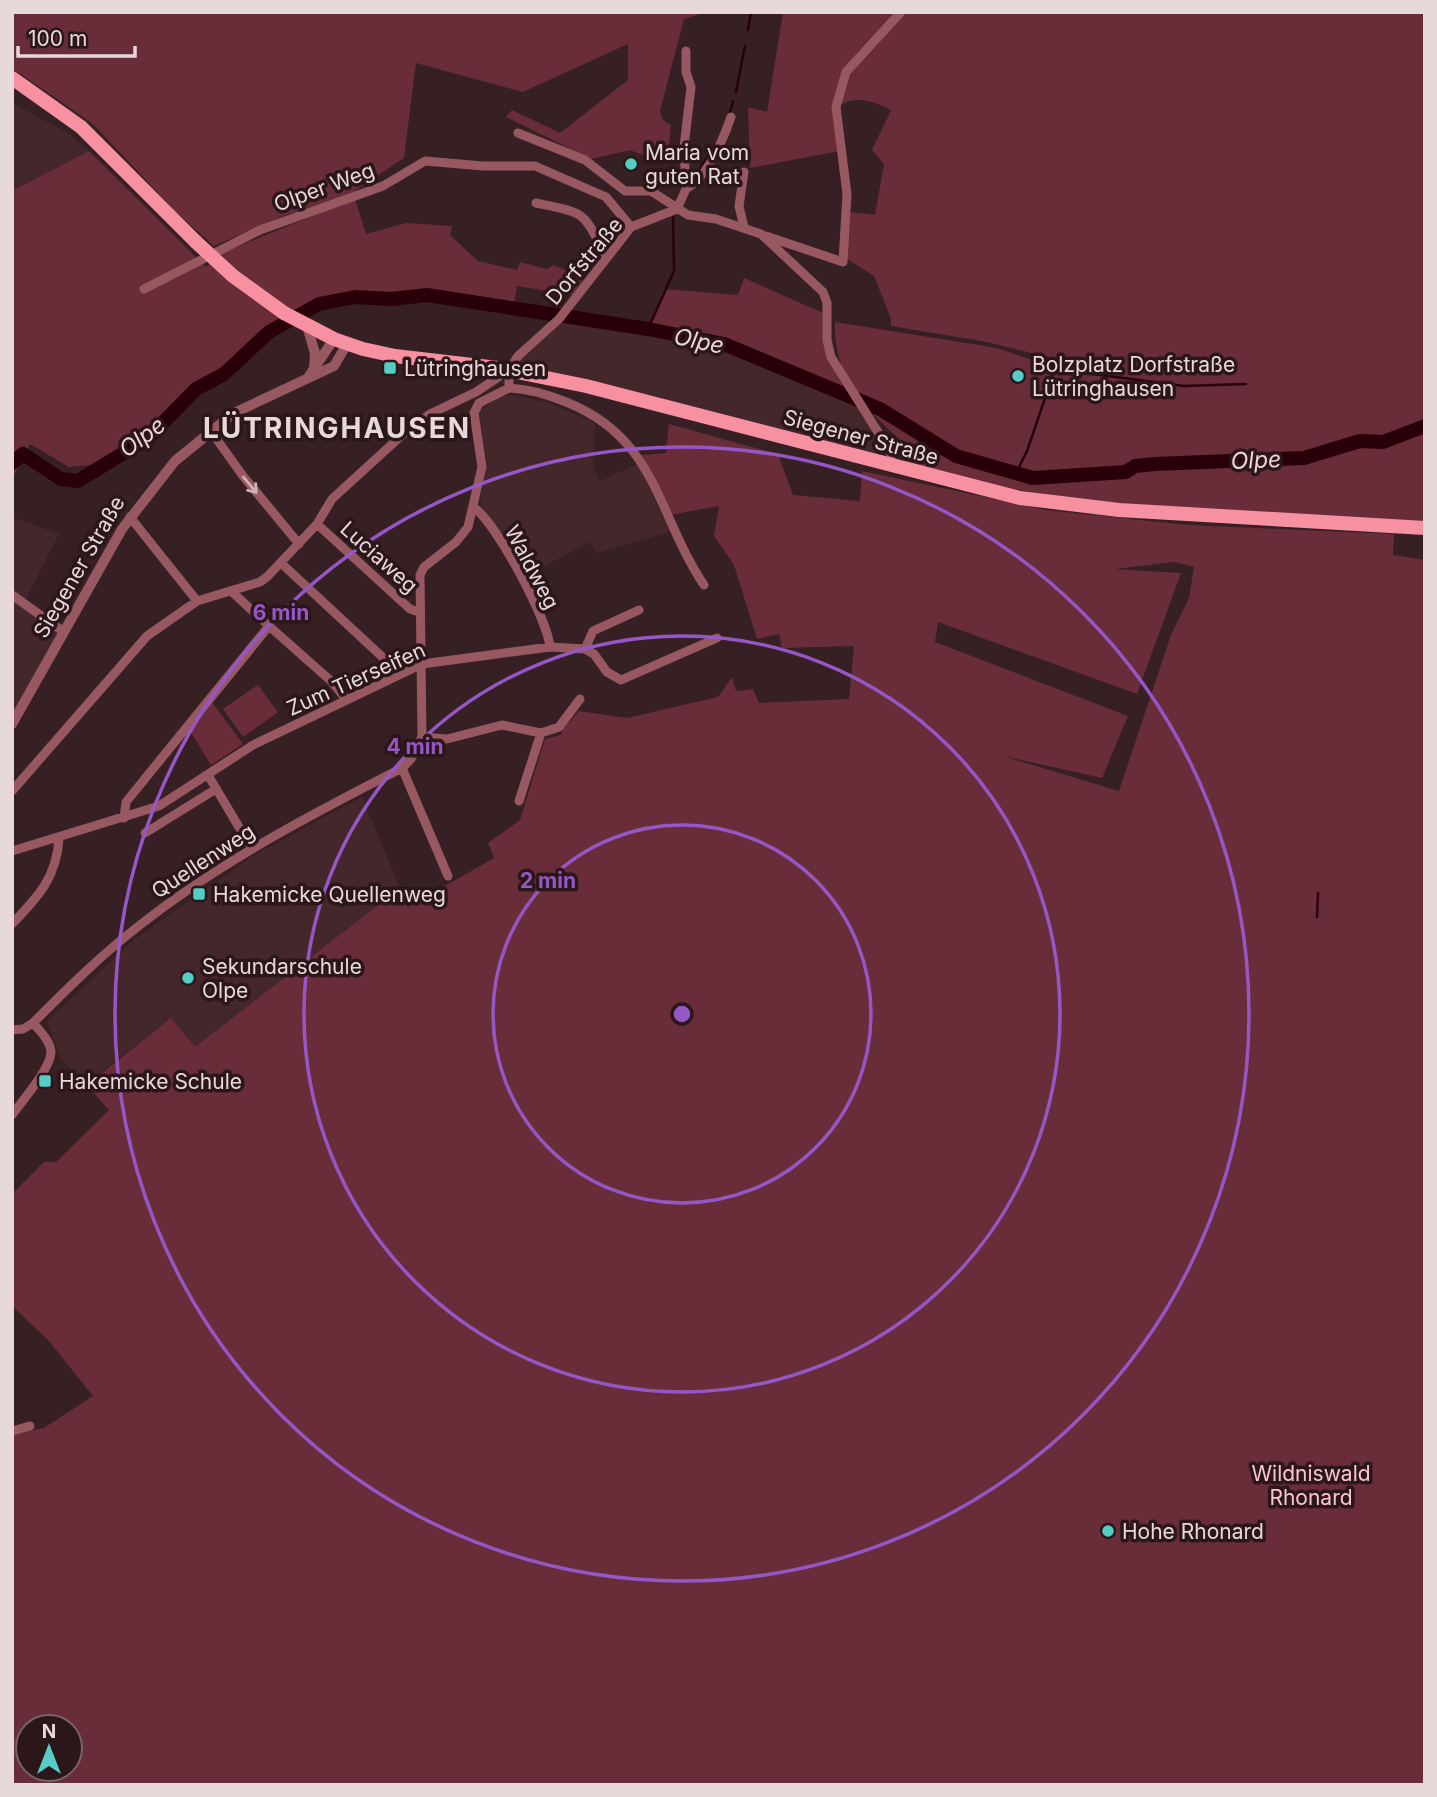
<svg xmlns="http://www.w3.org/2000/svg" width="1437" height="1797" viewBox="0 0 1437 1797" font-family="Inter,sans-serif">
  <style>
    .built { fill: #44272b }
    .green { fill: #682d38; fill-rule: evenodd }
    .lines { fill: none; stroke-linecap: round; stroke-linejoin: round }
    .stream { stroke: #290009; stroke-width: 2.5 }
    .river { stroke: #290009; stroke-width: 14 }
    .minor { stroke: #975861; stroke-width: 9 }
    .tertiary { stroke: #975861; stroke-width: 10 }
    .primary { stroke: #f790a0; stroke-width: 14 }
    .primary-bridge { stroke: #f790a0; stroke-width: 14 }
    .oneway { stroke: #cfb2b6 }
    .ring { fill: none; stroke: #9657c6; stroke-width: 3.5 }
    .poi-dot { fill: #54cdc7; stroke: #2b171a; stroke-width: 2.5 }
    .labels { text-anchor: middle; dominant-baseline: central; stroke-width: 7; stroke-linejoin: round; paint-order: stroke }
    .poi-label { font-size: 21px; fill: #e7d8da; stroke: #2b171a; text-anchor: start }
    .street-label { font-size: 21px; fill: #e7d8da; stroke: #2b171a }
    .park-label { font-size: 21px; fill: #fbc5cb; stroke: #2b171a }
    .water-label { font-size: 23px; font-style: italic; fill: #f0d5d7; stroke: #2b171a }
    .district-label { font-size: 28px; font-weight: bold; letter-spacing: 2px; fill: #e7d8da; stroke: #2b171a }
    .centre { fill: #9657c6; stroke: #2b171a; stroke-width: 3.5 }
    .ring-label { font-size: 21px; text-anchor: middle; font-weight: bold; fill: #9657c6; stroke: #2b171a; stroke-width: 7; stroke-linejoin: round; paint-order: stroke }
  </style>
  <rect width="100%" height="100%" fill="#362023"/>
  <!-- built -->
  <path class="built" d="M 12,103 L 68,133 L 89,151 L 12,191 Z
    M 563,320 L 648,333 L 718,349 L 853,403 L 884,447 L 874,456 L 520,367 L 519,360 Z
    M 514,395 L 549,403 L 595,423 L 593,467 L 600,481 L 638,464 L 670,532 L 597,553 L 589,542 L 525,577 L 482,506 L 481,497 L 487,465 L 478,418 L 481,409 L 501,396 Z
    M 12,517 L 59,534 L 24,603 L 64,632 L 12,724 Z
    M 362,797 L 400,888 L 195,1048 L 171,1019 L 85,1084 L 60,1058 L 47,1021 L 135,939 L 256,854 Z"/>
  <!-- green -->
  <path class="green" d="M 12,12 L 731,12 L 700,14 L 684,19 L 660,111 L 663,120 L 671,125 L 668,156 L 664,163 L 630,150 L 591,159 L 506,117 L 512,110 L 560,133 L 628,80 L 628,44 L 523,92 L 416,63 L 404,158 L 353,192 L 283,216 L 214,246 L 175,211 L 93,124 L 12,68 Z
    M 783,12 L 1425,12 L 1425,522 C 1280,513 1131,514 989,484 C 961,478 934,469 907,462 L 912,450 C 872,416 832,378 835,322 L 997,348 L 1050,366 L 1052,358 L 987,342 L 891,326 L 891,319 L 874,276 L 847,259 L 850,212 L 875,215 L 884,164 L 872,150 L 891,110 C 873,101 854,94 836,108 L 840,151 L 750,168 L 748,107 L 767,112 Z
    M 89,151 L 206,267 L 224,252 L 355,199 L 366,234 L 406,223 L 452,226 L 450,235 L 478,261 L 517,270 L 520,262 L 547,269 L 553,265 L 584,278 L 572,295 L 517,286 L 514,305 L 422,291 L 393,296 L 356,293 L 319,300 L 268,329 L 225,369 L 184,395 L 171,414 L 150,431 L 92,465 L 69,467 L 30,444 L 12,479 L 12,191 Z
    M 744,278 L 825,314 C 824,346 831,369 850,395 L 725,343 L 649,328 L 664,289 L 738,295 Z
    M 669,424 L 778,454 L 793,495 L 860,501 L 862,471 L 1046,510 L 1189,525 L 1394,534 L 1393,555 L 1425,560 L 1425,1785 L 12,1785 L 12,1434 L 44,1428 L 93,1396 L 49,1341 L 12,1306 L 12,1194 L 44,1162 L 56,1162 L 109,1110 L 87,1085 L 171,1018 L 195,1047 L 400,888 L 408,907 L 494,858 L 488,843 L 520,820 L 545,739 L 561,735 L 563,729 L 579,711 L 627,718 L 718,697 L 732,677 L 736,691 L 753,689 L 759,703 L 849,699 L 854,646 L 782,648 L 779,634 L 757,639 L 734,565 L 714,536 L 719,506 L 670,515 L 642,455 L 666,453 ZM 1175,562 L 1194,567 L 1189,598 L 1171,635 L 1119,791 L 1003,756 L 1102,778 L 1128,716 L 935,642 L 938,622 L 1137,694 L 1181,573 L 1115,569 ZM 28,1727 L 70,1727 L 70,1769 L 28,1769 Z
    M 258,685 L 278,712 L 243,737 L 223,709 Z
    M 212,702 L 243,744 L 211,765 L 190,731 Z"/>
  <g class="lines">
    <!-- stream -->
    <path class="stream" d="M 748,30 L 751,12
      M 736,92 L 745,46
      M 730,112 L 733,101
      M 697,174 L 715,145
      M 648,329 L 674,271 L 673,214
      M 1016,473 L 1027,451 L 1055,369 L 1184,386 L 1246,384
      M 1317,917 L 1318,893"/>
    <!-- river -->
    <path class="river" d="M 12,463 L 23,454 L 61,479 L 78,481 L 148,438 L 196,389 L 224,374 L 269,332 L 319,304 L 355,297 L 392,299 L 427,295 L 648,329 L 724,344 L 880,409 L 956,456 L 1033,478 L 1126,472 L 1135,466 L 1155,464 L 1304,458 L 1360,441 L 1383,442 L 1425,426"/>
    <!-- minor -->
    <path class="minor" d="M 518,133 L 585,160 L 625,191 L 651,191 L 688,215 L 716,219 L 761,234 L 823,292 L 827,303 L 827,340 L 831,357 L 891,453 L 890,466
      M 744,172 L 739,206 L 744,227
      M 686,189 C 708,176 723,140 731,117
      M 536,203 C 589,214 582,211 607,258
      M 677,209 L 686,189 L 684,147 L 691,87 L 686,72 L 686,51
      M 766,236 L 843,262 L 847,194 L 836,107 L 846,72 L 901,12
      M 144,289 L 260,230 L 383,186 L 425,161 L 483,166 L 535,166 L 606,197 L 631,227
      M 509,370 L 509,388 C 528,389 549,395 566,402 C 657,438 656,513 704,585
      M 210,430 L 243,476 L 299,544
      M 475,508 C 498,527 547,618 550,647
      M 130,517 L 197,601
      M 317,524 L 410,609 L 419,612
      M 281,563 L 391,665 L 398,675
      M 231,591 L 269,626
      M 12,595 L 64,632
      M 585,649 L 593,631 L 639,610
      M 422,737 L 447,739 L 502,725 L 541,733 L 559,727 L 580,699
      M 402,768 L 448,876
      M 208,775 L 252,849
      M 12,791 L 147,636 L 197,601 L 260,582 L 267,577 L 317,524 L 332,499 L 401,436 L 430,414 L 476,392 L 509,370 L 518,356 L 559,319 L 631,227 L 677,209
      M 519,801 L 541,733
      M 124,818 L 126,802 L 269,626 L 331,681 L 347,700
      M 145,833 L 216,789
      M 12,851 L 159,806 L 253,745 L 422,664 L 550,647 L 585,649 L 594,654 L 607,672 L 621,680 L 717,638
      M 12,924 C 38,897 57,877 59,838
      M 12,1030 L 23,1029 L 33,1023 C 67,989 102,954 140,925 C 220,862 312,814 402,768 L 411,759 L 422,737 L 420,575 L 424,567 L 456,542 L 468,527 L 482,467 L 474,413 L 479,403 L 509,388
      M 12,1115 C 22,1101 51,1068 51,1052 C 50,1040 40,1031 33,1023
      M 12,1431 L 30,1426"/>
    <!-- tertiary -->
    <path class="tertiary" d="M 307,326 L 315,353 L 314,368
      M 309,376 L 334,339
      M 12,724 L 122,529 L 175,461 L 234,413 L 334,366 L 347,344"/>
    <!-- primary -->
    <path class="primary" d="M 12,78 L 81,127 L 196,242
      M 284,313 L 334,339 L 363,349 L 395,356 L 498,368 L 586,386 L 1020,498 L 1119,510 L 1425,528"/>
    <!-- primary-bridge -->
    <path class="primary-bridge" d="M 196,242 L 233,276 L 284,313"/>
  </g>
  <!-- one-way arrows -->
  <defs><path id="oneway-shaft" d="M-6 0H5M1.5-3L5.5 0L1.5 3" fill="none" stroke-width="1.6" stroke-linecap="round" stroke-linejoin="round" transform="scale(1.75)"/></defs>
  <use class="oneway" href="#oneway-shaft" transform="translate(250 485) rotate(50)"/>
  <!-- distance rings -->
  <g class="ring">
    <circle cx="682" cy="1014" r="189"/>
    <circle cx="682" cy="1014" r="378"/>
    <circle cx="682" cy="1014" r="567"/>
  </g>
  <!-- markers -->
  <g class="poi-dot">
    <circle cx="631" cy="164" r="7"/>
    <rect x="383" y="361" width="14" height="14" rx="3.5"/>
    <circle cx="1018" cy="376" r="7"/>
    <rect x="192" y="887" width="14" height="14" rx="3.5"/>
    <circle cx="188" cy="978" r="7"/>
    <rect x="38" y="1074" width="14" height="14" rx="3.5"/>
    <circle cx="1108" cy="1531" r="7"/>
  </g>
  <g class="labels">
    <!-- poi labels -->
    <g class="poi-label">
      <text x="645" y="152">Maria vom<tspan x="645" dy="24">guten Rat</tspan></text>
      <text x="1032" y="364">Bolzplatz Dorfstraße<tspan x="1032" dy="24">Lütringhausen</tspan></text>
      <text x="404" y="368">Lütringhausen</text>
      <text x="213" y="894">Hakemicke Quellenweg</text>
      <text x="202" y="966">Sekundarschule<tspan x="202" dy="24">Olpe</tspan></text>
      <text x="59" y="1081">Hakemicke Schule</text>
      <text x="1122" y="1531">Hohe Rhonard</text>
    </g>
    <!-- street labels -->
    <g class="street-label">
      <text transform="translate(324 187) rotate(-20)">Olper Weg</text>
      <text transform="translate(584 261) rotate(-50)">Dorfstraße</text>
      <text transform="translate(861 437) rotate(15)">Siegener Straße</text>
      <text transform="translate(379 557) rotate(42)">Luciaweg</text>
      <text transform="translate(79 567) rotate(-60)">Siegener Straße</text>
      <text transform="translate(532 567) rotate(62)">Waldweg</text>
      <text transform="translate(356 679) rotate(-24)">Zum Tierseifen</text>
      <text transform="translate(203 861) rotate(-33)">Quellenweg</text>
    </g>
    <!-- park labels -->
    <g class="park-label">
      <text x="1311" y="1473">Wildniswald<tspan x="1311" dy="24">Rhonard</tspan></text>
    </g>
    <!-- water labels -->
    <g class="water-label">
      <text transform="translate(699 341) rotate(12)">Olpe</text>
      <text transform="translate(142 437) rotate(-37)">Olpe</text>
      <text transform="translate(1256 460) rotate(-2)">Olpe</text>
    </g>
    <!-- district labels -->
    <g class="district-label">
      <text x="337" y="428">LÜTRINGHAUSEN</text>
    </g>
  </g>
  <circle cx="682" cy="1014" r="10" class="centre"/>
  <g class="ring-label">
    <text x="281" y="620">6 min</text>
    <text x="415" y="754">4 min</text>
    <text x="548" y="888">2 min</text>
  </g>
  <!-- border -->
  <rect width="1437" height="1797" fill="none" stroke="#e7d8da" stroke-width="28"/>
  <!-- north arrow -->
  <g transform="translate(49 1748)"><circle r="33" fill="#2b171a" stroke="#766467" stroke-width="2"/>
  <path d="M0-5L12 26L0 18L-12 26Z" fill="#54cdc7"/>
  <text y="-10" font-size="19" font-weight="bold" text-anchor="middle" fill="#e7d8da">N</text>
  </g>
  <!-- scale -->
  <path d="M18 46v10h117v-10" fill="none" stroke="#e7d8da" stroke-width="3.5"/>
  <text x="28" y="46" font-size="21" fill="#e7d8da" stroke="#2b171a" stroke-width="5" paint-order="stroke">100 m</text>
</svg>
